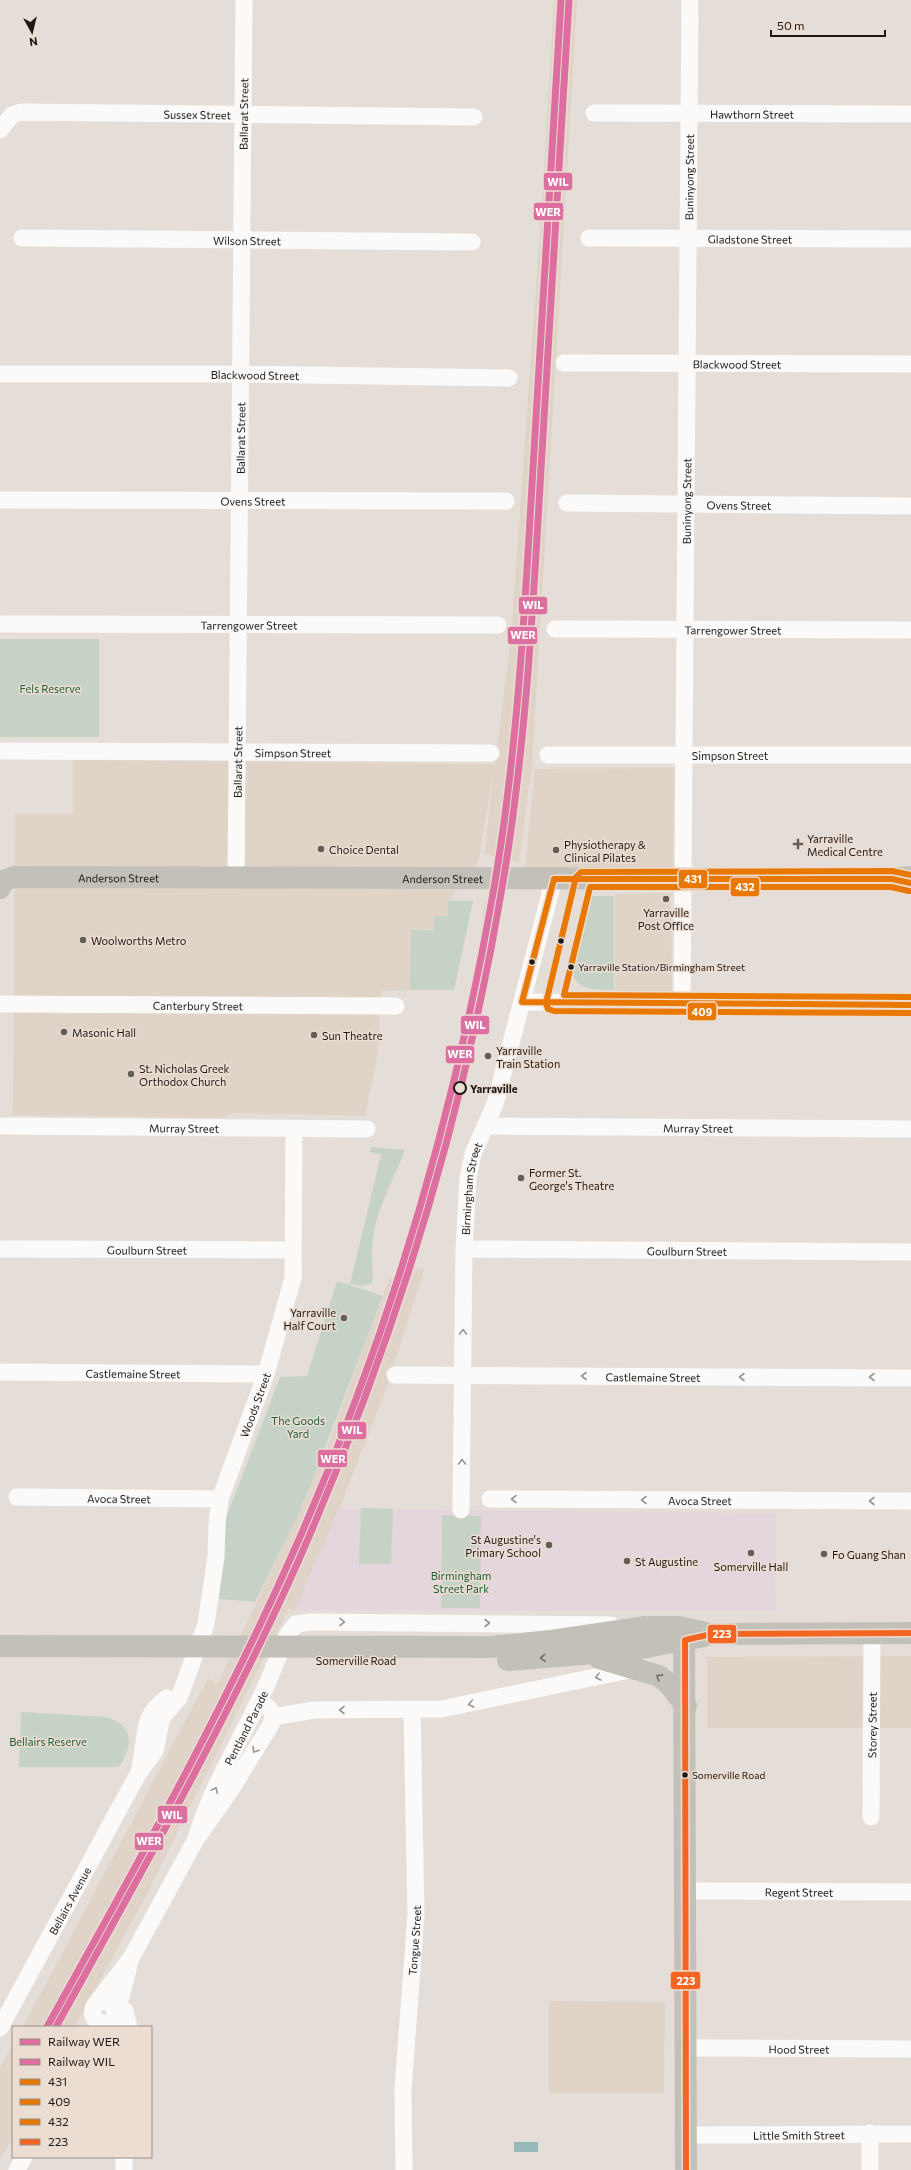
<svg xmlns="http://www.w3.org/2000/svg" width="911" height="2170" viewBox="0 0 911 2170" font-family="Commissioner,sans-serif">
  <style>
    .built { fill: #e0d3c7 }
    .education { fill: #e3d6dc }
    .green { fill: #c7d2c6 }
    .water { fill: #96bab8 }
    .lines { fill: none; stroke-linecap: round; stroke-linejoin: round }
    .street { stroke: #fbfaf9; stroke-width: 17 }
    .secondary { stroke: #c3c0ba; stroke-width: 22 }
    .bus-1-casing { stroke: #ebddd2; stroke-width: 9 }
    .bus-2-casing { stroke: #ebddd2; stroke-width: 9 }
    .bus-3-casing { stroke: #ebddd2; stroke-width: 9 }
    .bus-4-casing { stroke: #ebddd2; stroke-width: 9 }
    .bus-1 { stroke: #e87802; stroke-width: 6 }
    .bus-2 { stroke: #e87802; stroke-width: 6 }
    .bus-3 { stroke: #e87802; stroke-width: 6 }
    .bus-4 { stroke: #f26522; stroke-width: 6 }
    .rail-1-casing { stroke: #ebddd2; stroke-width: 10 }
    .rail-2-casing { stroke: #ebddd2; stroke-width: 10 }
    .rail-1 { stroke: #dc6ea0; stroke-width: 7 }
    .rail-2 { stroke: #dc6ea0; stroke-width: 7 }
    .oneway { stroke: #989592 }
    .oneway2 { stroke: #706c68 }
    .poi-dot { fill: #645e59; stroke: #ebddd2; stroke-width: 1.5 }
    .bus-dot { fill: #1e1915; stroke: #ebddd2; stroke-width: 1.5 }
    .stop-dot { fill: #ebddd2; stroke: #1e1915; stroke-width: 2 }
    .labels { text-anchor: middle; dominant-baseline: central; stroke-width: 3; stroke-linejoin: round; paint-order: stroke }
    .bus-label { font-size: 10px; fill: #1e1915; stroke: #ebddd2; text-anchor: start }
    .street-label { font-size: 11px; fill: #1e1915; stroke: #ebddd2 }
    .park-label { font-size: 11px; fill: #1e5d3a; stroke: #ebddd2 }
    .poi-label { font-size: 11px; fill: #1e1915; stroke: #ebddd2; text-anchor: start }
    .stop-label { font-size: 11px; font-weight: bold; fill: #1e1915; stroke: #ebddd2; text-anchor: start }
    .line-badge { stroke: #ebddd2; stroke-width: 1.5 }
    .badge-label { font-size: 11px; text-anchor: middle; font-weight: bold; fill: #fff }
  </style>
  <rect width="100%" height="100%" fill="#e5ded8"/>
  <!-- built -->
  <path class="built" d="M 554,0 L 577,0 L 532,765 L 519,863 L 485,854 L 493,774 L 478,863 L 450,899 L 449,917 L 434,929 L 412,930 L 412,990 L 381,991 L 378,1053 L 365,1116 L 233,1113 L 222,1118 L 13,1115 L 15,814 L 73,814 L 73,760 L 495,764 L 511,637 L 543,186 Z
    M 674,768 L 673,870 L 525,869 L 535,769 Z
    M 671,893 L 672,991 L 615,991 L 615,894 Z
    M 504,899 L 489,976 L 451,1143 L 414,1267 L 424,1270 L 387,1387 L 339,1509 L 295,1610 L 289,1609 L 277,1632 L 145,1898 L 74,2027 L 23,2027 L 208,1678 L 218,1683 L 297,1517 L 331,1436 L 390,1278 L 394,1279 L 408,1236 L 438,1128 L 461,1034 L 478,951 L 485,900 Z
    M 911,1656 L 911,1728 L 707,1728 L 707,1657 Z
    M 549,2001 L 665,2002 L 664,2093 L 549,2093 Z
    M 13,2044 L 13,2136 L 0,2160 L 0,2068 Z"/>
  <!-- education -->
  <path class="education" d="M 339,1509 L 776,1513 L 775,1611 L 295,1610 Z"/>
  <!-- green -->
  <path class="green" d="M 0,639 L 99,639 L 99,737 L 0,737 Z
    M 589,896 L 614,896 L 614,990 C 592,990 573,990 569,964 L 585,901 Z
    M 448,901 L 473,901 L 454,990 L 410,990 L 411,930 L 434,930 L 434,916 L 448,916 Z
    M 371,1147 L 405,1150 C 393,1181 374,1213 372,1247 C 371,1259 374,1271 372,1283 L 361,1286 L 350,1284 L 381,1155 L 370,1152 Z
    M 337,1281 L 383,1296 L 314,1476 L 297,1517 L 255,1602 L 219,1599 L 226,1518 L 280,1377 L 307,1376 Z
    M 361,1508 L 393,1509 L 391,1564 L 359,1564 Z
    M 442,1515 L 481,1516 L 480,1608 L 441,1608 Z
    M 21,1712 L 105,1717 C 134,1724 134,1745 119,1767 L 19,1767 Z"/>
  <!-- water -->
  <path class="water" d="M 514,2142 L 538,2142 L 538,2152 L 514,2152 Z"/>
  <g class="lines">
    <!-- street -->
    <g class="street">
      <path id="s1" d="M 594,113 L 911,114"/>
      <path id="s2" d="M 0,130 L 12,115 L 21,112 L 474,117"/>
      <path id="s3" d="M 22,238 L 472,242"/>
      <path id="s4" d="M 589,238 L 911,239"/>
      <path id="s5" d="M 564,363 L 911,364"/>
      <path id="s6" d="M 0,374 L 229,374 L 509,378"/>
      <path id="s7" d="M 0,500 L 506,501"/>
      <path id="s8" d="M 567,503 L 911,506"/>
      <path id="s9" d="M 0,624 L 498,625"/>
      <path id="s10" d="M 555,629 L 911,630"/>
      <path id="s11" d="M 0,751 L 491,753"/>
      <path id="s12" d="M 548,755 L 911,755"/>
      <path id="s13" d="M 236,877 L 244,0"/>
      <path d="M 522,1002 L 911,1005"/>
      <path id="s14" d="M 682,1003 L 690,0"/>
      <path id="s15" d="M 0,1004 L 396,1006"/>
      <path id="s16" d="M 0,1126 L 367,1129"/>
      <path id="s17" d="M 485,1126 L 911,1129"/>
      <path id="s18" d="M 0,1249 L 293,1250"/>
      <path id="s19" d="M 464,1249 L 911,1252"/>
      <path id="s20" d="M 0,1372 L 266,1374"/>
      <path id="s21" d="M 395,1375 L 911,1378"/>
      <path id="s22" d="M 17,1497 L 220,1499"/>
      <path id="s23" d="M 490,1499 L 911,1501"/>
      <path id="s24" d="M 461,1510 L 464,1249 L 468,1179 L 473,1154 L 495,1104 L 554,879"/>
      <path d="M 273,1717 L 314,1710 L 441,1709 L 634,1669"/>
      <path d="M 140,1766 C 148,1737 139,1717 167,1698"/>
      <path id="s25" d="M 871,1817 L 872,1633"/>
      <path id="s26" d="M 196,1839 C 210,1790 237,1747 259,1701 C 270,1679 278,1656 288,1634 L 296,1624 L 312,1622 L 611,1625"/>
      <path id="s27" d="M 686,1891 L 911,1892"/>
      <path d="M 111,2003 L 125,2011 L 129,2027"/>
      <path d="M 95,2005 L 103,2001 L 111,2003 L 116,2012 L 113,2021 L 107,2024 L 98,2022 C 92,2018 91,2011 95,2005 L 131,1958 L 196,1839 L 232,1788 L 270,1726 C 276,1714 271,1707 259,1702"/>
      <path d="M 116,2015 L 129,1966"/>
      <path id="s28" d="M 0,2028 L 138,1774 L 155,1751 L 162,1717 L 179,1698 L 206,1624 L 216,1557 L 217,1523 L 220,1499 L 266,1374 L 293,1278 L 294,1129"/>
      <path id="s29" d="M 686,2048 L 911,2049"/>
      <path d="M 870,2133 L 870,2170"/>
      <path id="s30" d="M 686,2135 L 911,2134"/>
      <path d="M 17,2170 L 24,2157"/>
      <path d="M 124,2170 L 124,2157"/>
      <path id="s31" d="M 404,2170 L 403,2089 L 416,1915 L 412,1710"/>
    </g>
    <!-- secondary -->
    <g class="secondary">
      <path id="s32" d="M 0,888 L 3,881 L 14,877 L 892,879 L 911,877"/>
      <path d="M 684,1629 L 686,2170"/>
      <path d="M 0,1646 L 490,1647 L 551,1641 L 646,1627 L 679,1627 L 711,1634 L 911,1633"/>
      <path d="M 599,1658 L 659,1676 L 668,1683 L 686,1706"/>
      <path d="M 508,1660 L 631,1650 L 704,1636"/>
    </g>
    <!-- bus-1 casing -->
    <g class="bus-1-casing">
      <path id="bus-1" d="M 911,883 L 892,879 L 554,879 L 522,1002 L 911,1005"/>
    </g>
    <!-- bus-2 casing -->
    <g class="bus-2-casing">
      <path id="bus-2" d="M 911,1013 L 554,1011 L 548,1009 L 546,1003 L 576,877 L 581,872 L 892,871 L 911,875"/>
    </g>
    <!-- bus-3 casing -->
    <g class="bus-3-casing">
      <path id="bus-3" d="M 909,891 L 891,887 L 590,887 L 564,995 L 911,997"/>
    </g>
    <!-- bus-4 casing -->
    <g class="bus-4-casing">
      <path id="bus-4" d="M 686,2170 L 685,1640 L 712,1634 L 911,1633"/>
    </g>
    <!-- bus-1 -->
    <use href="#bus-1" class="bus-1"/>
    <!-- bus-2 -->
    <use href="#bus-2" class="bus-2"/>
    <!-- bus-3 -->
    <use href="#bus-3" class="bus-3"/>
    <!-- bus-4 -->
    <use href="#bus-4" class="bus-4"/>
    <!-- rail-1 casing -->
    <g class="rail-1-casing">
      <path id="rail-1" d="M 47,2027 C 131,1875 217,1723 288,1564 C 386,1347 455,1116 495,882 C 518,745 525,606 533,468 C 542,312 552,156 561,0"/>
    </g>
    <!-- rail-2 casing -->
    <g class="rail-2-casing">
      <path id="rail-2" d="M 56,2027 C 140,1875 226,1723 297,1564 C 393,1347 464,1117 503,882 C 526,746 533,607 541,469 C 550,313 560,156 569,0"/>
    </g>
    <!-- rail-1 -->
    <use href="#rail-1" class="rail-1"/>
    <!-- rail-2 -->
    <use href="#rail-2" class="rail-2"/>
  </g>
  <!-- one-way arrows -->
  <defs><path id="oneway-chevron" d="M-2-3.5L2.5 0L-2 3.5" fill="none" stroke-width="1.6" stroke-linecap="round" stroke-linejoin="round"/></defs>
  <g class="oneway">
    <use href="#oneway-chevron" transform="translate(463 1332) rotate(-89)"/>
    <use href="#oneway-chevron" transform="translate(584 1376) rotate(-180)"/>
    <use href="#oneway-chevron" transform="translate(742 1377) rotate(-180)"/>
    <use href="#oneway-chevron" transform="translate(872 1377) rotate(-180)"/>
    <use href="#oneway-chevron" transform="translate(462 1462) rotate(-90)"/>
    <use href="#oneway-chevron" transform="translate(514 1499) rotate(-180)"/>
    <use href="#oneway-chevron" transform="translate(644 1500) rotate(-180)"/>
    <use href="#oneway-chevron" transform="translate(872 1501) rotate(-180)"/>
    <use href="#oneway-chevron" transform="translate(342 1622) rotate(1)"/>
    <use href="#oneway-chevron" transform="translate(487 1623)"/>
    <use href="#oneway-chevron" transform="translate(598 1677) rotate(166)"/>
    <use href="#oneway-chevron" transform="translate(471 1704) rotate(169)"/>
    <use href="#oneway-chevron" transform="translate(342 1710) rotate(180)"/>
    <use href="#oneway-chevron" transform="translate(255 1750) rotate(122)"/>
    <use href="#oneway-chevron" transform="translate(215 1790) rotate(-66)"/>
  </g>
  <g class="oneway2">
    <use href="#oneway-chevron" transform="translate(543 1658) rotate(176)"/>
    <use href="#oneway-chevron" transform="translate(659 1677) rotate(-147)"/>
  </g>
  <!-- markers -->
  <g class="poi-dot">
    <path d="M796 838h4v4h4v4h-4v4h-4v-4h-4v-4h4z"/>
    <circle cx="321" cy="849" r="4"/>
    <circle cx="556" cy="850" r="4"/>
    <circle cx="666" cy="899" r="4"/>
    <circle cx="83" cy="940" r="4"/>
    <circle cx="64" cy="1032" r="4"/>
    <circle cx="314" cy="1035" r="4"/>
    <circle cx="488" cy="1056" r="4"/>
    <circle cx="131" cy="1074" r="4"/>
    <circle cx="521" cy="1178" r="4"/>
    <circle cx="344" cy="1318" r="4"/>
    <circle cx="549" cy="1545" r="4"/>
    <circle cx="751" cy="1553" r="4"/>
    <circle cx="824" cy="1554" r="4"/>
    <circle cx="627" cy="1561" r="4"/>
  </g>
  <g class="bus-dot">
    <circle cx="561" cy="941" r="3.5"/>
    <circle cx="532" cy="962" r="3.5"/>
    <circle cx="571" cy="967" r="3.5"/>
    <circle cx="685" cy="1775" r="3.5"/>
  </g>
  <circle class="stop-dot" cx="460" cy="1088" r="6"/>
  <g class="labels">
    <!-- bus labels -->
    <g class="bus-label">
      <text x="578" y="967">Yarraville Station/Birmingham Street</text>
      <text x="692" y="1775">Somerville Road</text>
    </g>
    <!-- street labels -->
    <g class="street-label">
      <text stroke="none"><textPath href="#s2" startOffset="205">Sussex Street</textPath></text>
      <text stroke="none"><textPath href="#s1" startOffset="158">Hawthorn Street</textPath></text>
      <text stroke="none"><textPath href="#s13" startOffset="763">Ballarat Street</textPath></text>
      <text stroke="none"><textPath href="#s14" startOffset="826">Buninyong Street</textPath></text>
      <text stroke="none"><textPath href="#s4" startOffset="161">Gladstone Street</textPath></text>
      <text stroke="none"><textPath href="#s3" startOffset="225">Wilson Street</textPath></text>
      <text stroke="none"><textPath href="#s5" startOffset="173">Blackwood Street</textPath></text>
      <text stroke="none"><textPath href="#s6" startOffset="255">Blackwood Street</textPath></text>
      <text stroke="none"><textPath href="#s13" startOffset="439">Ballarat Street</textPath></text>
      <text stroke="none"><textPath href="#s7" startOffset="253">Ovens Street</textPath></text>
      <text stroke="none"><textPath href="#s14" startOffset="502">Buninyong Street</textPath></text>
      <text stroke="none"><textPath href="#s8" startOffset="172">Ovens Street</textPath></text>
      <text stroke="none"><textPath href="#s9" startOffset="249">Tarrengower Street</textPath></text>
      <text stroke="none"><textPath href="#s10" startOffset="178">Tarrengower Street</textPath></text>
      <text stroke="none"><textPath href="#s11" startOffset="293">Simpson Street</textPath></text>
      <text stroke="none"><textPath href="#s12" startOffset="182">Simpson Street</textPath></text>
      <text stroke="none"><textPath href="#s13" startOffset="115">Ballarat Street</textPath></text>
      <text stroke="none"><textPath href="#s32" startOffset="124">Anderson Street</textPath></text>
      <text stroke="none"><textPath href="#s32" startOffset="448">Anderson Street</textPath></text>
      <text stroke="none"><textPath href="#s15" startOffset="198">Canterbury Street</textPath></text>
      <text stroke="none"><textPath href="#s17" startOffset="213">Murray Street</textPath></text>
      <text stroke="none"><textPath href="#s16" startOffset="184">Murray Street</textPath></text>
      <text stroke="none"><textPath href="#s24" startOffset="322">Birmingham Street</textPath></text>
      <text stroke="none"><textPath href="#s18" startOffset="147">Goulburn Street</textPath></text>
      <text stroke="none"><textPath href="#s19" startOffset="223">Goulburn Street</textPath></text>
      <text stroke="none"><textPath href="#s20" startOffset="133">Castlemaine Street</textPath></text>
      <text stroke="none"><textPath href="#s21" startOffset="258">Castlemaine Street</textPath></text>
      <text stroke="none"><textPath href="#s28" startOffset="683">Woods Street</textPath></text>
      <text stroke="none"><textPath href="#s22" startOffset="102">Avoca Street</textPath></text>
      <text stroke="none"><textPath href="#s23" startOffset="210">Avoca Street</textPath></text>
      <text x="356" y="1660">Somerville Road</text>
      <text stroke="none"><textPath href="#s25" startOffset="92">Storey Street</textPath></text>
      <text stroke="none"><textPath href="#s26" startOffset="122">Pentland Parade</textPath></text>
      <text stroke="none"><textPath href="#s27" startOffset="113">Regent Street</textPath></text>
      <text stroke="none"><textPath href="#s28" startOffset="145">Bellairs Avenue</textPath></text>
      <text stroke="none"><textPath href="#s31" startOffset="230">Tongue Street</textPath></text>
      <text stroke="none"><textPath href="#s29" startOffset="113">Hood Street</textPath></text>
      <text stroke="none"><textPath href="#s30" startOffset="113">Little Smith Street</textPath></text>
    </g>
    <!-- park labels -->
    <g class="park-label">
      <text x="50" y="688">Fels Reserve</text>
      <text x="298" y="1420">The Goods<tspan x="298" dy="13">Yard</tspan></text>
      <text x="461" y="1575">Birmingham<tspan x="461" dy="13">Street Park</tspan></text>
      <text x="48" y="1741">Bellairs Reserve</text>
    </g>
    <!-- poi labels -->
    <g class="poi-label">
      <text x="807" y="838">Yarraville<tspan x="807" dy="13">Medical Centre</tspan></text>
      <text x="564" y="844">Physiotherapy &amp;<tspan x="564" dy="13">Clinical Pilates</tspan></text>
      <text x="329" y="849">Choice Dental</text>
      <text x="666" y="912" text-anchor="middle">Yarraville<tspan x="666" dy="13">Post Office</tspan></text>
      <text x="91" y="940">Woolworths Metro</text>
      <text x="72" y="1032">Masonic Hall</text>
      <text x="322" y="1035">Sun Theatre</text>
      <text x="496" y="1050">Yarraville<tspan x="496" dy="13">Train Station</tspan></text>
      <text x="139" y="1068">St. Nicholas Greek<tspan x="139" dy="13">Orthodox Church</tspan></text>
      <text x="529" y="1172">Former St.<tspan x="529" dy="13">George's Theatre</tspan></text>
      <text x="336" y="1312" text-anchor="end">Yarraville<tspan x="336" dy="13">Half Court</tspan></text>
      <text x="541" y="1539" text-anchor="end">St Augustine's<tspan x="541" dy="13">Primary School</tspan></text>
      <text x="832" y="1554">Fo Guang Shan</text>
      <text x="635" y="1561">St Augustine</text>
      <text x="751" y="1566" text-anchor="middle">Somerville Hall</text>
    </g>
    <!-- stop labels -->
    <g class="stop-label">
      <text x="470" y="1088">Yarraville</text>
    </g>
  </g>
  <g class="line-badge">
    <rect x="543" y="172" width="30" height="19" rx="4" fill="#dc6ea0"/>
    <rect x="533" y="202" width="31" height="19" rx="4" fill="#dc6ea0"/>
    <rect x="518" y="596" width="30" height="19" rx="4" fill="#dc6ea0"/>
    <rect x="507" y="626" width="31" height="19" rx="4" fill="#dc6ea0"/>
    <rect x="678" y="869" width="30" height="20" rx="4" fill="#e87802"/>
    <rect x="730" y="877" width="30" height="20" rx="4" fill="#e87802"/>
    <rect x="687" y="1002" width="30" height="19" rx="4" fill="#e87802"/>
    <rect x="460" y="1015" width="30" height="20" rx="4" fill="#dc6ea0"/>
    <rect x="445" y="1045" width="30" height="19" rx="4" fill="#dc6ea0"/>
    <rect x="337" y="1421" width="30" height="19" rx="4" fill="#dc6ea0"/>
    <rect x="317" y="1449" width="31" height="19" rx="4" fill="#dc6ea0"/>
    <rect x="707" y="1624" width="30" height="20" rx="4" fill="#f26522"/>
    <rect x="157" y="1805" width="31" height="19" rx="4" fill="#dc6ea0"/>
    <rect x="134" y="1832" width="30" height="19" rx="4" fill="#dc6ea0"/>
    <rect x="670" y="1971" width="31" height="19" rx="4" fill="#f26522"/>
  </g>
  <g class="badge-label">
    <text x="558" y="186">WIL</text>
    <text x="548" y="216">WER</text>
    <text x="533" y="609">WIL</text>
    <text x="523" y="639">WER</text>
    <text x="693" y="883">431</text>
    <text x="745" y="891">432</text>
    <text x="702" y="1016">409</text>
    <text x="475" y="1029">WIL</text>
    <text x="460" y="1058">WER</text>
    <text x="352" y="1434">WIL</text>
    <text x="333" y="1463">WER</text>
    <text x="722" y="1638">223</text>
    <text x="172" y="1819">WIL</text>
    <text x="149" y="1845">WER</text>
    <text x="686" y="1985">223</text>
  </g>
  <!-- legend -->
  <rect x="12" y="2026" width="140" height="132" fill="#ebddd2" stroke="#998f86"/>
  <rect x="20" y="2039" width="20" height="6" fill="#dc6ea0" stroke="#998f86"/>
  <text x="48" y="2046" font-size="12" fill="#1e1915">Railway WER</text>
  <rect x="20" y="2059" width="20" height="6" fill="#dc6ea0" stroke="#998f86"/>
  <text x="48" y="2066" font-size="12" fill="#1e1915">Railway WIL</text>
  <rect x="20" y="2079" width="20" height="6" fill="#e87802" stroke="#998f86"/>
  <text x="48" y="2086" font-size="12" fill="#1e1915">431</text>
  <rect x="20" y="2099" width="20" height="6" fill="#e87802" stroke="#998f86"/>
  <text x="48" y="2106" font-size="12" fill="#1e1915">409</text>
  <rect x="20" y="2119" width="20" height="6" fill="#e87802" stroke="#998f86"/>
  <text x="48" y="2126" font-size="12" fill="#1e1915">432</text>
  <rect x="20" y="2139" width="20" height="6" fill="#f26522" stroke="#998f86"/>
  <text x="48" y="2146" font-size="12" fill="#1e1915">223</text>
  <!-- north arrow -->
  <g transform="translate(32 32) rotate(172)" stroke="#ebddd2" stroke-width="3" paint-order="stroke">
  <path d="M0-3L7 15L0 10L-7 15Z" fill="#1e1915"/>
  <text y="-6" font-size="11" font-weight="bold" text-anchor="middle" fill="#1e1915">N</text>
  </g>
  <!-- scale -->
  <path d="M771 30v6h114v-6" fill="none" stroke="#1e1915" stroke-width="2"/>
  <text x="777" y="30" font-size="12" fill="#1e1915" stroke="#ebddd2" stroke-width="3" paint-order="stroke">50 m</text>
</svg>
